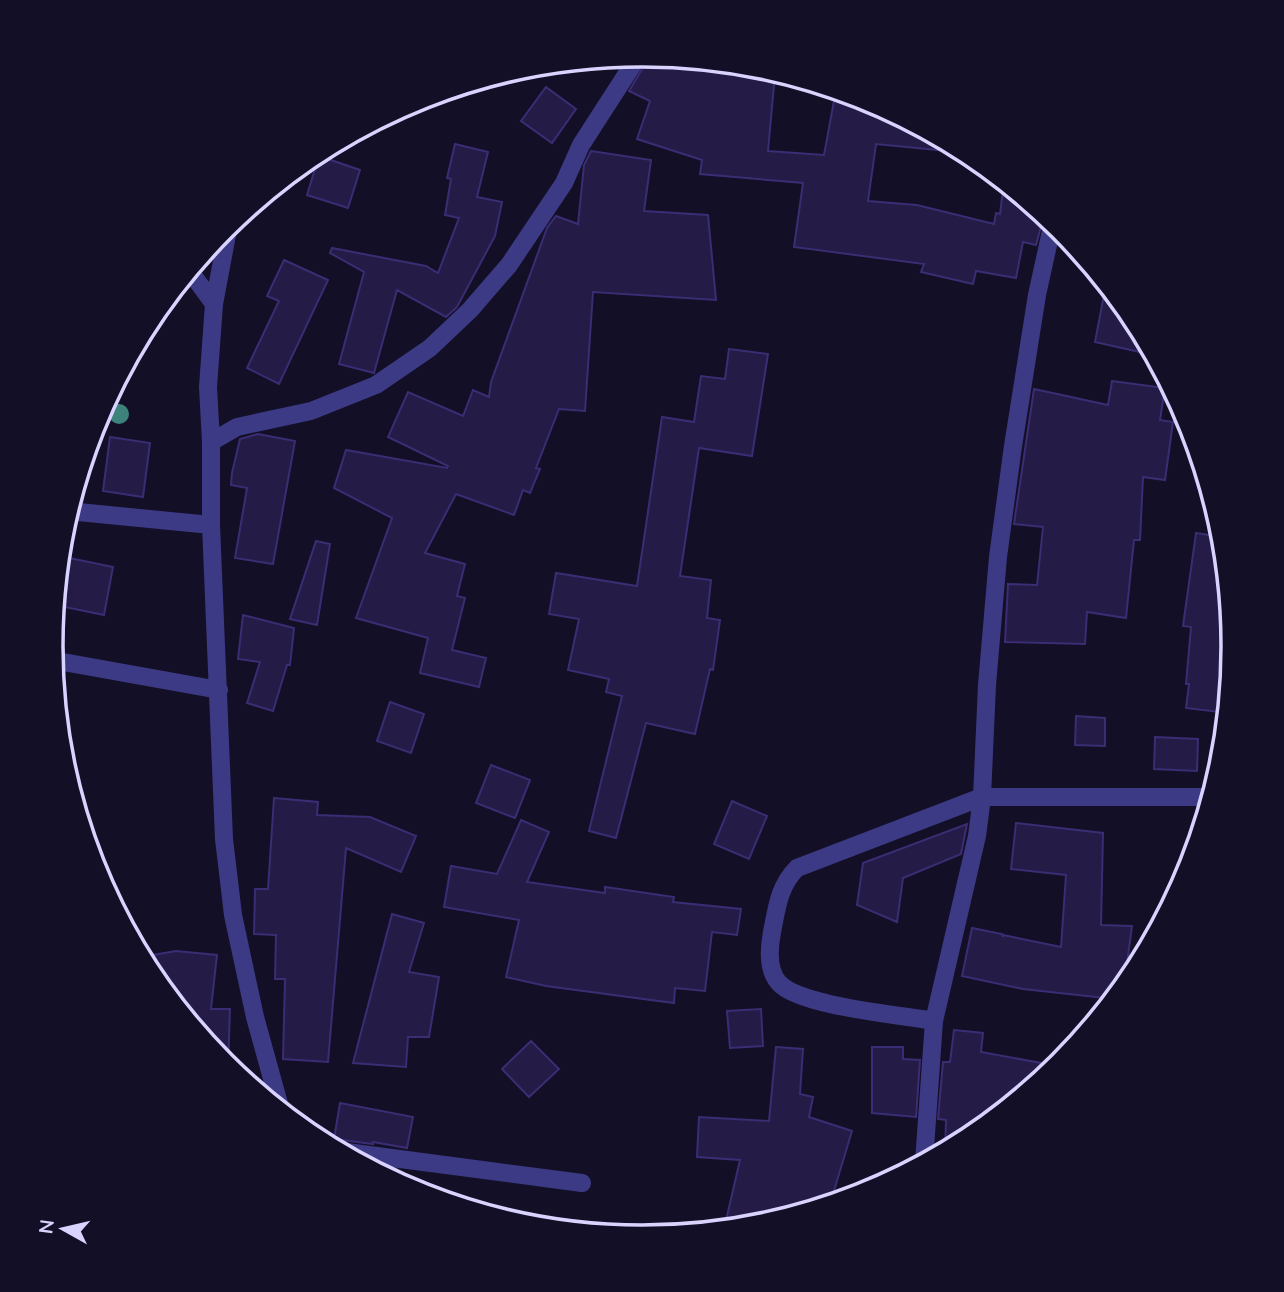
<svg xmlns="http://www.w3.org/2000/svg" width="1284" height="1292" viewBox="0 0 1284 1292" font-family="Mulish,sans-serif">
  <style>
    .building { fill: #241b47; stroke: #3b2d73; stroke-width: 2 }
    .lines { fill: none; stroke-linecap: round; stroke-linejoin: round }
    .street { stroke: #3d3a85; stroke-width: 18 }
    .tree { fill: #3d827b }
    .rim { fill: none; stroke: #d9d4ff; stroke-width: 3.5 }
  </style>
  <rect width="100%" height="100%" fill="#130f26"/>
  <!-- building -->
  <path class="building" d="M 650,56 L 735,64 L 732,68 L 775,74 L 768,151 L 824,155 L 836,90 L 869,100 L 968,153 L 876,144 L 868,201 L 917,205 L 994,224 L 996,213 L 1000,214 L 1004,182 L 1044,215 L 1036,245 L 1023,242 L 1016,278 L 976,271 L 973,284 L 921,272 L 924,264 L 794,247 L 803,183 L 700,174 L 702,160 L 637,139 L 650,101 L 629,91 Z
    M 546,87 L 576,109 L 552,143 L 521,121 Z
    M 455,144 L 488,152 L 477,197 L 502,202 L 495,236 L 457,307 L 446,317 L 397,290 L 374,373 L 339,364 L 364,272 L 330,253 L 332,248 L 426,266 L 438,273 L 459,218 L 445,215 L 451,179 L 447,178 Z
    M 591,151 L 651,160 L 644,211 L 708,215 L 716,300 L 593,292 L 585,411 L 559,409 L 536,468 L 540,469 L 530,493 L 523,490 L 514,515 L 456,494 L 425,553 L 465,564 L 457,596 L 465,598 L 452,650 L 486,658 L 479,687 L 420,673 L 428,638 L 356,618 L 392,518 L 334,488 L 346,450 L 447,468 L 448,466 L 388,437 L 408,392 L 463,416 L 473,390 L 489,397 L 491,382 L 547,228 L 556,216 L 578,224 L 584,165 Z
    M 319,156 L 360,170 L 348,208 L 307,195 Z
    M 284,260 L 328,280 L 279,384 L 247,368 L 279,301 L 267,296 Z
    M 1106,284 L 1134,318 L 1153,355 L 1095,342 Z
    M 729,349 L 768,354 L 752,456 L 699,448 L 680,576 L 711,580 L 707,618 L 720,620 L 713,670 L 710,669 L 695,734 L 646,723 L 616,838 L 589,831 L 622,696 L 606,692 L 609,679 L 568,670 L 579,619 L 549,614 L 556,573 L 637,586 L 662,417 L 694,422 L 701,376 L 725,379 Z
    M 1112,381 L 1165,388 L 1160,420 L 1173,422 L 1165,480 L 1143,477 L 1140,540 L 1134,540 L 1126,618 L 1087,612 L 1085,644 L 1005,642 L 1008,584 L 1037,585 L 1043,527 L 1014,524 L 1034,389 L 1108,405 Z
    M 258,434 L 295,441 L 273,564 L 235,558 L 247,488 L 231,485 L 232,473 L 240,439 Z
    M 110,437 L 150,443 L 143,497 L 103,491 Z
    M 1196,533 L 1223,537 L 1225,566 L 1219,612 L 1230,614 L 1224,652 L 1230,652 L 1227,687 L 1223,687 L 1219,712 L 1186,708 L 1189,684 L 1186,684 L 1191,627 L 1183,626 Z
    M 316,541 L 330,544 L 317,625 L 290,619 Z
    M 60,556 L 113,567 L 104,615 L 55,605 Z
    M 243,615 L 294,628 L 290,665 L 287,665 L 273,711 L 247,703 L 260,662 L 238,659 Z
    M 390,702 L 424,714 L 411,753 L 377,741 Z
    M 1076,716 L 1105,718 L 1105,746 L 1075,745 Z
    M 1155,737 L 1198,739 L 1197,771 L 1154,769 Z
    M 491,765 L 530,780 L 515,818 L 476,803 Z
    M 274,798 L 318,802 L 317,815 L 370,817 L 416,836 L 401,872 L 346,848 L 328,1062 L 283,1059 L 285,979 L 275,979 L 276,935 L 254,934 L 255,889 L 268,889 Z
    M 732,801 L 767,816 L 749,859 L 714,844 Z
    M 521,820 L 549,832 L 527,882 L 605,893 L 605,887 L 674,897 L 673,902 L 741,909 L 737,935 L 712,932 L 705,991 L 675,988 L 674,1003 L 546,986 L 506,977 L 519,920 L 444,907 L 451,866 L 497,874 Z
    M 1016,823 L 1103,833 L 1101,925 L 1132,926 L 1124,986 L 1114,999 L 1023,989 L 962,976 L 972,928 L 1002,934 L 1003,937 L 1003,935 L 1061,947 L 1066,875 L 1011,869 Z
    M 967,824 L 961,854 L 903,878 L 897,922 L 857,905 L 863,863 Z
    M 392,914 L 424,923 L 409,972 L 439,977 L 429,1037 L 408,1037 L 406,1067 L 353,1063 Z
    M 176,951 L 217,955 L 211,1009 L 230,1009 L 228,1067 L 150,974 L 141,957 Z
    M 761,1009 L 763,1046 L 730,1048 L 727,1011 Z
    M 954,1030 L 983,1033 L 981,1052 L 1058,1066 L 970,1138 L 945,1151 L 946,1120 L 938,1119 L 943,1062 L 950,1062 Z
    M 531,1041 L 559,1069 L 529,1097 L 502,1069 Z
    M 776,1047 L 803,1049 L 800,1094 L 813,1097 L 809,1117 L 852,1131 L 830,1204 L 757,1226 L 724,1229 L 740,1160 L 697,1157 L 699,1117 L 769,1121 Z
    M 872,1047 L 903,1047 L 903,1059 L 920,1060 L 916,1117 L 872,1113 Z
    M 340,1103 L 413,1117 L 407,1148 L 373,1142 L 373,1144 L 334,1139 Z"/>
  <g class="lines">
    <!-- street -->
    <path class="street" d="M 189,270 L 214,304
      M 211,442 L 208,387 L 214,304 L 229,224
      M 68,511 L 211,525
      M 52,660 L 219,690
      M 934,1021 C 901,1015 799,1006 779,983 C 767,970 769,948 772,932 C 777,907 779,886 797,868 L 982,797 L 1211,797
      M 281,1111 L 255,1017 L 233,915 L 224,839 L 211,525 L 211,442 L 237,427 L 311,411 L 376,385 L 430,348 L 470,310 L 509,265 L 564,183 L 581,145 L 639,55
      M 339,1151 L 582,1183
      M 924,1162 L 934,1021 L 977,836 L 982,797 L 987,685 L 998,557 L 1013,446 L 1037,295 L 1053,222"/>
  </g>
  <!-- trees -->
  <circle class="tree" cx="119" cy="414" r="10"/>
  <!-- crop -->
  <path d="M0 0H1284V1292H0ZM63 646a579 579 0 1 1 1158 0a579 579 0 1 1-1158 0Z" fill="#130f26" fill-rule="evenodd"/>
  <path class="rim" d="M63 646a579 579 0 1 1 1158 0a579 579 0 1 1-1158 0Z"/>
  <!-- north arrow -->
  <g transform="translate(63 1229) rotate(278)" stroke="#130f26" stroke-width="5" paint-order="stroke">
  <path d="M0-5L12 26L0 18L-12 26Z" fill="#d9d4ff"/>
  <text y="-10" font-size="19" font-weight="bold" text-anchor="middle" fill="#d9d4ff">N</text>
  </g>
</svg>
